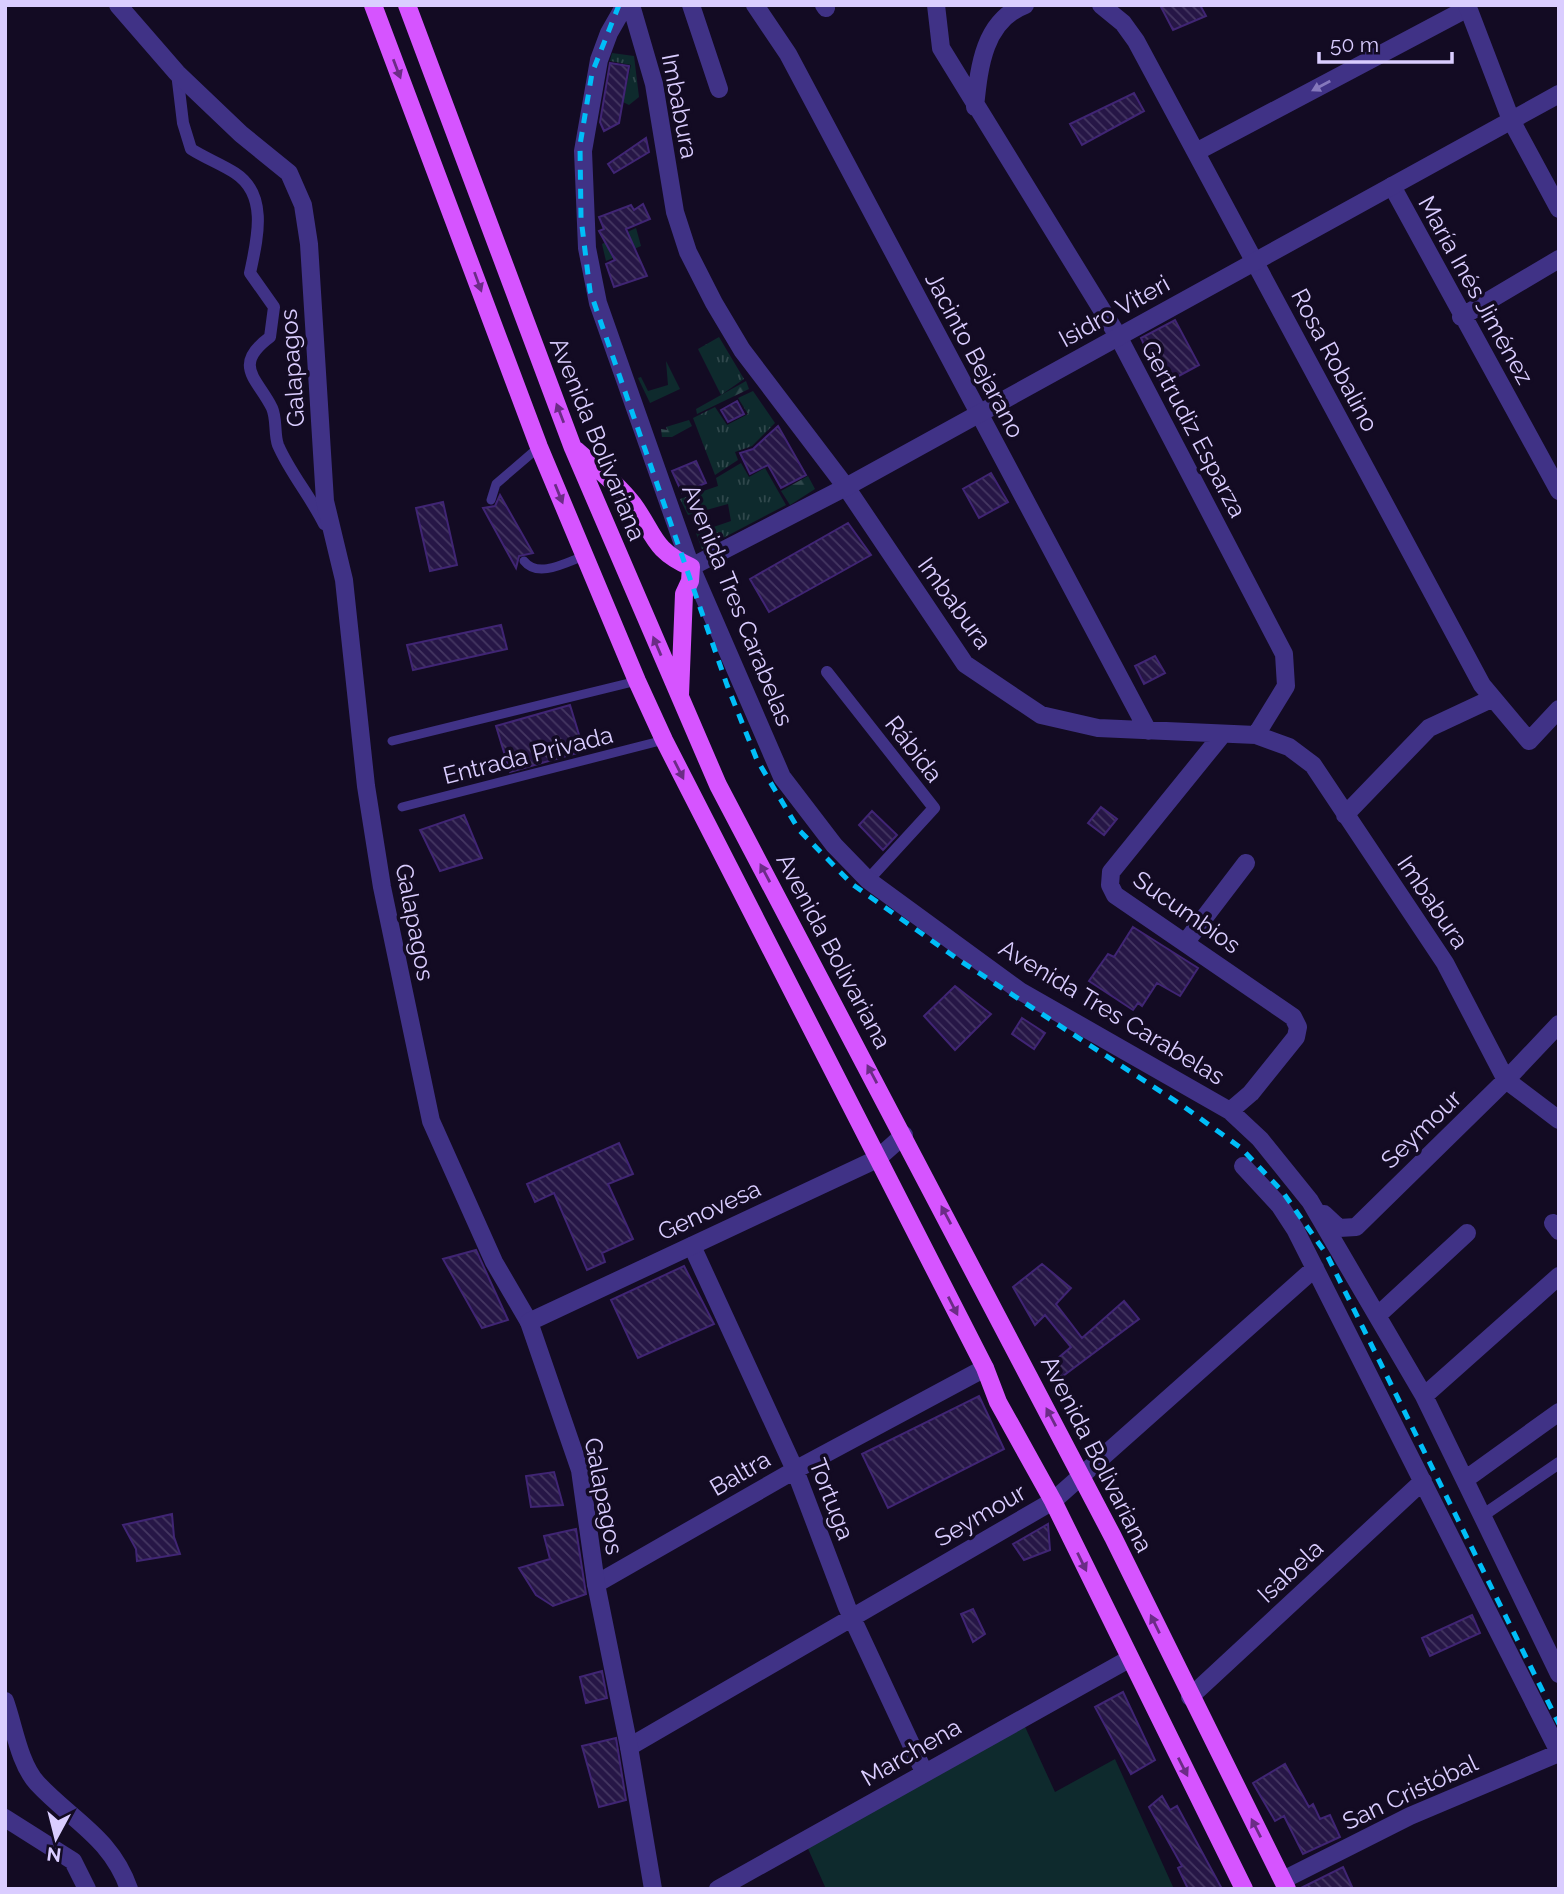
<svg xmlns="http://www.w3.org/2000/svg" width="1564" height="1894" viewBox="0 0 1564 1894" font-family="Raleway,sans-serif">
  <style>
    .grass { fill: url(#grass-tufts) }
    .forest { fill: url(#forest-firs) }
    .green { fill: #0e2a2d }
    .building { fill: url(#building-back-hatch); stroke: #402574; stroke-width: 2 }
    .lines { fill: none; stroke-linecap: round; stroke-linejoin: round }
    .service { stroke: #403286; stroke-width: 9 }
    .pedestrian { stroke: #403286; stroke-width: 12 }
    .minor { stroke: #403286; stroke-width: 18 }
    .tertiary { stroke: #403286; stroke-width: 18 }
    .primary { stroke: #d654ff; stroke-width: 18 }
    .rail { stroke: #00bef8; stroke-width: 5; stroke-dasharray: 10 9; stroke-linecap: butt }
    .oneway { fill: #6b2c86 }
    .oneway2 { fill: #8578bc }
    .labels { text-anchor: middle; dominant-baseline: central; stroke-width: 7; stroke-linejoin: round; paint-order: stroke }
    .street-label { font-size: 24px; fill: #dacdff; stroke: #130b23 }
  </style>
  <defs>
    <pattern id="grass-tufts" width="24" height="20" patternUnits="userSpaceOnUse" patternTransform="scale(1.75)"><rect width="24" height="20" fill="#0e2a2d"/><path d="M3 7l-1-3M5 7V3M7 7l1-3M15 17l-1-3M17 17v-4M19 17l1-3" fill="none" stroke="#30484c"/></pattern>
    <pattern id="forest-firs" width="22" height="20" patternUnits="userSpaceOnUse" patternTransform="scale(1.75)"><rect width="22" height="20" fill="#0e2a2d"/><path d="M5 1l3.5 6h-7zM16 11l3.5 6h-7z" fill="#30484c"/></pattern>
    <pattern id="building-back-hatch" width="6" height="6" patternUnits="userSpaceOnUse" patternTransform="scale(1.75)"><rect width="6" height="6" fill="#261646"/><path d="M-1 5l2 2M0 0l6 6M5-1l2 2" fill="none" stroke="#453762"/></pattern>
  </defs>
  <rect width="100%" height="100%" fill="#130b23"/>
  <!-- grass -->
  <path class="grass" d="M 612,53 L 634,56 L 639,97 L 629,105 L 623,102 L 631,65 L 610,61 Z
    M 636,228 L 641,246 L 606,261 L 602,244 Z
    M 719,337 L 744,379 L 721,395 L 698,349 Z
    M 666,361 L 680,389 L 650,403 L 638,378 L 641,377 L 648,391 L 668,385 Z
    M 753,391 L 775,423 L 752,446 L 735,452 L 738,460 L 715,475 L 693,418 L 715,407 L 727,425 L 748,414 L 738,398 Z
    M 741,463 L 749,477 L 765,468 L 786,505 L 702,549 L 696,533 L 731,521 L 728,504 L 688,515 L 680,499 L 718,486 L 716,478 Z"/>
  <!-- forest -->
  <path class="forest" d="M 746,381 L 749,389 L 697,414 L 696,409 Z
    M 689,420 L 692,426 L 672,437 L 662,437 L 661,429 L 667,430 L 666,427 Z
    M 808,476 L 815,489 L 790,505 L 781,491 Z"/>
  <!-- green -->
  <path class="green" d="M 1021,1718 L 1055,1792 L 1115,1759 L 1174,1889 L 826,1889 L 805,1842 Z"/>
  <!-- building -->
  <path class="building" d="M 1160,5 L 1200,5 L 1206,16 L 1173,30 Z
    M 610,63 L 629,66 L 619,123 L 604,131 L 600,122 Z
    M 1134,93 L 1144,111 L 1082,145 L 1070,124 Z
    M 646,138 L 649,152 L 614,173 L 608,164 Z
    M 643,204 L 650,219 L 626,229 L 647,276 L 614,287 L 606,264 L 615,260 L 599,231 L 604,229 L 599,217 L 631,205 L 634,210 Z
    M 1175,320 L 1199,365 L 1162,385 L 1141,338 Z
    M 737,401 L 744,414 L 728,422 L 721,410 Z
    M 778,426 L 806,475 L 781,488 L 768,465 L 750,474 L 740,453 L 753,449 Z
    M 696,461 L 706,483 L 682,493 L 672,471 Z
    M 991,473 L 1008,502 L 979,518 L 963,489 Z
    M 500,495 L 533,553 L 519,556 L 516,568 L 483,508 L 495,506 Z
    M 443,502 L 457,565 L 430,571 L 416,508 Z
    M 848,523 L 871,555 L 769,612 L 750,579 Z
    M 501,625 L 507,649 L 413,670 L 407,645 Z
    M 1155,656 L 1165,673 L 1144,684 L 1135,666 Z
    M 570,705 L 584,751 L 510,772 L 496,726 Z
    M 1101,807 L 1117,819 L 1104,835 L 1088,823 Z
    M 872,811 L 897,835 L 883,850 L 859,825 Z
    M 464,815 L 482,858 L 440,871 L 420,830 Z
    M 1133,927 L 1198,968 L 1180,996 L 1157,983 L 1142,1006 L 1138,1003 L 1133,1010 L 1089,981 L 1108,954 L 1114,957 Z
    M 955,986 L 991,1014 L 955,1050 L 924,1016 Z
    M 1022,1018 L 1045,1033 L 1034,1049 L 1012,1034 Z
    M 619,1143 L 633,1174 L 608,1184 L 633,1239 L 602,1253 L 605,1262 L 587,1270 L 554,1193 L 535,1202 L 527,1184 Z
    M 476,1250 L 508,1320 L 482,1328 L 443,1259 Z
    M 1042,1264 L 1071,1288 L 1056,1304 L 1082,1338 L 1124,1301 L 1139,1319 L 1059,1379 L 1051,1364 L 1071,1347 L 1045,1315 L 1035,1325 L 1013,1287 Z
    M 684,1266 L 714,1324 L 638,1358 L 611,1300 Z
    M 979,1396 L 1004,1449 L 888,1508 L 862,1454 Z
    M 554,1472 L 563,1505 L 531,1507 L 526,1476 Z
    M 172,1514 L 174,1537 L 180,1554 L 137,1561 L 136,1549 L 123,1525 Z
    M 1048,1524 L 1050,1550 L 1024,1560 L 1013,1544 Z
    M 576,1529 L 586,1594 L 553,1606 L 536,1595 L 519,1568 L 550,1559 L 544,1536 Z
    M 973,1609 L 985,1634 L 973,1642 L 961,1614 Z
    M 1472,1615 L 1480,1633 L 1430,1656 L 1422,1638 Z
    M 602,1671 L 607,1698 L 586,1703 L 580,1677 Z
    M 1123,1692 L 1155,1760 L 1131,1774 L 1095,1707 Z
    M 616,1738 L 626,1800 L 599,1807 L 582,1746 Z
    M 1285,1764 L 1309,1807 L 1313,1804 L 1320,1819 L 1330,1815 L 1340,1837 L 1303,1854 L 1284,1816 L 1275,1821 L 1253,1783 Z
    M 1162,1796 L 1170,1810 L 1177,1806 L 1222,1889 L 1188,1889 L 1178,1868 L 1182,1866 L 1149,1807 Z
    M 1343,1867 L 1353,1889 L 1299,1889 Z"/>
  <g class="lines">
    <!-- service -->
    <path class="service" d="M 491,500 L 496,484 L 539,447
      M 524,561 C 538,579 567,562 584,556
      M 392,741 L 637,681
      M 402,807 L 664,740"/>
    <!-- pedestrian -->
    <path class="pedestrian" d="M 177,73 L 183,123 L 191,149 C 205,158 221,164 235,173 C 269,195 257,240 250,273 L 274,307 L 270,337 C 231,366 258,379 272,408 C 277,419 274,434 278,445 C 290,473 311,497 324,524
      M 827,672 L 934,808 L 868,880
      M 1482,1516 L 1559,1463"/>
    <!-- minor -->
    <path class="minor" d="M 118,5 L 177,73 L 241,134 L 289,173 L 303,205 L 309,244 L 325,501 L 344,580 L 366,786 L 382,887 L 431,1121 L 494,1262 L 529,1322
      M 625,5 L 609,33 L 599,60 L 583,151 L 587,248 L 598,303 L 691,567 L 782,777 L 834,845 L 868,880 L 1020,991 L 1230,1111 L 1260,1139 L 1310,1201 L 1424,1396 L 1559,1674
      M 631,5 L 654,84 L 675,212 L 688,252 L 714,303 L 742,350 L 846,487 L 965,664 L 1041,715 L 1098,728 L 1256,735 L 1289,747 L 1313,765 L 1445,963 L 1506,1080 L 1559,1120
      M 691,5 L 719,89
      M 755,5 L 788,54 L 1148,731
      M 824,5 L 826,8
      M 936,5 L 941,48 L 1118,336 L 1284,654 L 1286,686 L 1256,735
      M 1101,5 L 1123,23 L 1136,41 L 1482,685 L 1529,741 L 1559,709
      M 975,107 C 979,69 983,21 1025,5
      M 1196,152 L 1468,8
      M 1392,186 L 1559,491
      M 1461,317 L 1559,259
      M 1222,735 L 1111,872 L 1110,885 L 1115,895 L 1293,1017 L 1298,1027 L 1296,1037 L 1251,1093 L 1230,1111
      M 1345,815 L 1429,728 L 1491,699
      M 1185,943 L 1246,863
      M 1243,1166 L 1280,1206 L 1295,1229 L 1559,1752
      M 1324,1214 L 1339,1228 L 1356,1227 L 1506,1080 L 1559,1024
      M 1553,1223 L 1559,1231
      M 692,1246 L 795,1470 L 847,1607 L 924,1772
      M 1377,1316 L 1467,1233
      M 1424,1396 L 1559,1276
      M 1466,1479 L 1559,1412
      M 596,1584 L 795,1470 L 985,1368
      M 1190,1697 L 1423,1481
      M 5,1701 C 14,1726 19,1763 37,1783 C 71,1820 111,1837 129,1889
      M 629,1747 L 1053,1501 L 1315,1268
      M 5,1818 L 73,1861 L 87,1889
      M 1283,1880 L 1410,1816 L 1559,1753
      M 718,1889 L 1129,1659"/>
    <!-- tertiary -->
    <path class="tertiary" d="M 1467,5 L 1511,120 L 1559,209
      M 691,567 L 846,487 L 1559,94
      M 653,1889 L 629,1747 L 596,1584 L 580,1470 L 529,1322 L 877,1159 L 904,1135"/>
    <!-- primary -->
    <path class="primary" d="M 373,5 L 539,447 L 637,681 L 664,740 L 985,1368 L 998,1402 L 1053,1501 L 1244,1889
      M 407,5 L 573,448 L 718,785 L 1113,1537 L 1287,1889
      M 576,450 C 595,467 617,483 633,504 C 655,534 652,550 691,567 L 690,581 L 684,594 L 680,695"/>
    <!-- rail -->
    <path class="rail" d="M 619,5 L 592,73 L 580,145 L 581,218 L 590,291 L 727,685 L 757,760 L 799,830 L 852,884 L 959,960 L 1183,1106 L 1241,1148 L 1282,1191 L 1327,1255 L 1559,1724"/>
  </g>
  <!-- one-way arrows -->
  <defs><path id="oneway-solid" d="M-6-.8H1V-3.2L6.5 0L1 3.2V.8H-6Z" transform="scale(1.75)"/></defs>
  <g class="oneway">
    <use href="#oneway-solid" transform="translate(397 69) rotate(69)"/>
    <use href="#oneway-solid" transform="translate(478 282) rotate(70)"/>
    <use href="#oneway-solid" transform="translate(560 413) rotate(-111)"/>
    <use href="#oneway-solid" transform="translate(559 494) rotate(68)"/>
    <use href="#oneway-solid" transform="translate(657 646) rotate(-113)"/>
    <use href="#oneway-solid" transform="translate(679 770) rotate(63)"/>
    <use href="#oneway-solid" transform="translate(765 873) rotate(-118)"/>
    <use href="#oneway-solid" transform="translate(872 1074) rotate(-118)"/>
    <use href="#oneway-solid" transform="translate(946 1215) rotate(-118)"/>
    <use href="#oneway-solid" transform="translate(953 1306) rotate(63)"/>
    <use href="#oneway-solid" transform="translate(1051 1417) rotate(-118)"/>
    <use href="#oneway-solid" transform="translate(1082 1562) rotate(64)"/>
    <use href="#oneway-solid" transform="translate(1155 1624) rotate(-116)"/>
    <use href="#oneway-solid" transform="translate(1183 1767) rotate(63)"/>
    <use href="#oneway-solid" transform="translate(1256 1828) rotate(-117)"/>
  </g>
  <use class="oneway2" href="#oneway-solid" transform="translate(1321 86) rotate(152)"/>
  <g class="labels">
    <!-- street labels -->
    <g class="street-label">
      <text transform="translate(680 106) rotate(79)">Imbabura</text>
      <text transform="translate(1476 290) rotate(61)">María Inés Jiménez</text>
      <text transform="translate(1114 311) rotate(-29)">Isidro Viteri</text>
      <text transform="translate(975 355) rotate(62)">Jacinto Bejarano</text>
      <text transform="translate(1335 360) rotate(62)">Rosa Robalino</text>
      <text transform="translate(292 368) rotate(-94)">Galapagos</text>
      <text transform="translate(1194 429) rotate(62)">Gertrudiz Esparza</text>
      <text transform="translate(598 439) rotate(68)">Avenida Bolivariana</text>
      <text transform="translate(955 603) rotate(54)">Imbabura</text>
      <text transform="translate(738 605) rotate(68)">Avenida Tres Carabelas</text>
      <text transform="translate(914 749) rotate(52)">Rábida</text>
      <text transform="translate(528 755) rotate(-14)">Entrada Privada</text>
      <text transform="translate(1433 902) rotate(56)">Imbabura</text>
      <text transform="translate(1187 912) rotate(35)">Sucumbios</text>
      <text transform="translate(415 922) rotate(79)">Galapagos</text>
      <text transform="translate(834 951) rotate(62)">Avenida Bolivariana</text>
      <text transform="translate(1112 1012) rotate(31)">Avenida Tres Carabelas</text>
      <text transform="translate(1421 1129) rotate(-44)">Seymour</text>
      <text transform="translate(709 1210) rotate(-25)">Genovesa</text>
      <text transform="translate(1097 1454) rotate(63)">Avenida Bolivariana</text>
      <text transform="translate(740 1473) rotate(-30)">Baltra</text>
      <text transform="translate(604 1496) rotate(79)">Galapagos</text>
      <text transform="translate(832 1499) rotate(69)">Tortuga</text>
      <text transform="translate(980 1515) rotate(-30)">Seymour</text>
      <text transform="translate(1290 1571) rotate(-43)">Isabela</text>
      <text transform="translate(911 1752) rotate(-30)">Marchena</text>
      <text transform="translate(1410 1792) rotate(-25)">San Cristóbal</text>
    </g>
  </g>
  <!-- border -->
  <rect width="1564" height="1894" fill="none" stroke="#dacdff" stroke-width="14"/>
  <!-- north arrow -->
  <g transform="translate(56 1838) rotate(187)" stroke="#130b23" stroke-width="5" paint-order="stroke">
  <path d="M0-5L12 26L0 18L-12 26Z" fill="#dacdff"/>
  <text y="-10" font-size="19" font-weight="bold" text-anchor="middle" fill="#dacdff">N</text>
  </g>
  <!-- scale -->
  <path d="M1319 52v10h133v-10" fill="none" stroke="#dacdff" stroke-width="3.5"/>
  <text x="1330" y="52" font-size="21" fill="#dacdff" stroke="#130b23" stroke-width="5" paint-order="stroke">50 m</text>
</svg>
